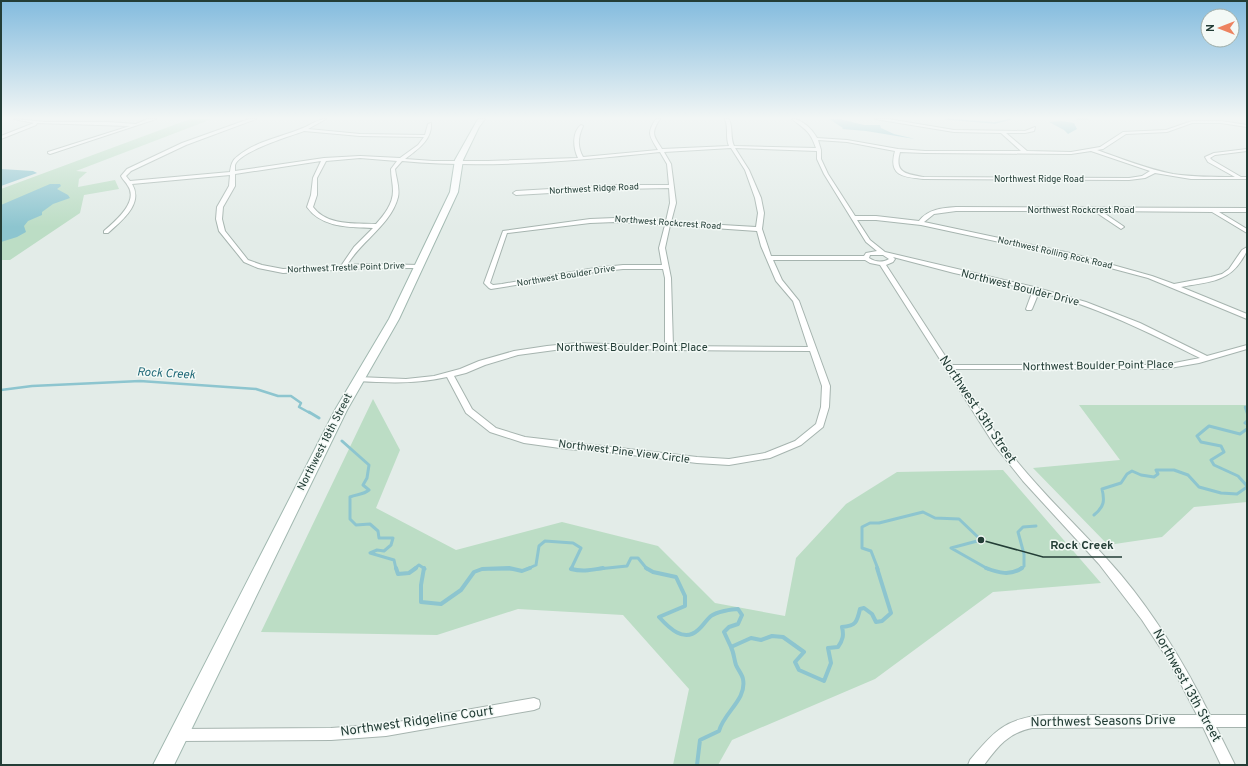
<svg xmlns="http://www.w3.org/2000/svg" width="1248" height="766" viewBox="0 0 1248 766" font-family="Overpass,sans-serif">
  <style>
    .green { fill: #bcddc5 }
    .water { fill: #8dc5cf }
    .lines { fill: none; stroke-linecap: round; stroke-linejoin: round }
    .stream-far3 { stroke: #8dc5cf; stroke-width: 1.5 }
    .stream-far2 { stroke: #8dc5cf; stroke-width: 2.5 }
    .stream-far1 { stroke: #8dc5cf; stroke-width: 3 }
    .stream { stroke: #8dc5cf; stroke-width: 4 }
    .street-casing { stroke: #a6b4af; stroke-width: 2 }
    .secondary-casing { stroke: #a1b8b0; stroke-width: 2 }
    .street { fill: #fff; fill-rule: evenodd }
    .secondary { fill: #fff; fill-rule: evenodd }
    .labels { text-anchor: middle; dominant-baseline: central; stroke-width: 3; stroke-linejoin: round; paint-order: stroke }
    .far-street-label { font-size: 9px; fill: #233d36; stroke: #f3f9f6 }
    .street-label { font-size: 11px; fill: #233d36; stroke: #f3f9f6 }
    .water-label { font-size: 12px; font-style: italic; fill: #1f6877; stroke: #f3f9f6 }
    .near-street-label { font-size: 13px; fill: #233d36; stroke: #f3f9f6 }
    .leader { fill: none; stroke: #233d36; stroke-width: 1.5 }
    .callout-dot { fill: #233d36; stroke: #f3f9f6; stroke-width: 1.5 }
    .callout-label { font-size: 12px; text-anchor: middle; font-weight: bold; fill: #233d36; stroke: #f3f9f6; stroke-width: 3; stroke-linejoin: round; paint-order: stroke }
  </style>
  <rect width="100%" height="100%" fill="#e3ece8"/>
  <!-- green -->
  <path class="green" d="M 190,119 L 212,119 L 76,171 L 87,172 L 79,179 L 78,187 L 115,180 L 119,189 L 84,195 L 80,213 L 10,260 L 1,260 L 1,189 Z
    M 373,399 L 400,450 L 376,508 L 456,550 L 562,522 L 658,546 L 715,603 L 785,616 L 796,558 L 846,504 L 897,472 L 1003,470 L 1101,583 L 993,592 L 875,679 L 732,740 L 718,765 L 673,765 L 689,689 L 623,615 L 518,609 L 437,635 L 261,632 Z
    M 1079,405 L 1247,405 L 1247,502 L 1194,507 L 1162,537 L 1108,545 L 1033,468 L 1120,460 Z"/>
  <!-- water -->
  <path class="water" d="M 840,119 L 864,125 L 880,125 L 881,128 L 894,134 L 915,139 L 866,131 L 842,129 L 843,128 L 829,119 Z
    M 1061,121 L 1074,123 L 1077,129 L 1068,134 L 1064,130 L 1049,122 Z
    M 1,169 L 33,171 L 37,173 L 1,186 Z
    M 50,184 L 60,184 L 61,186 L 57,189 L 68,195 L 70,198 L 53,204 L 42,212 L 42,215 L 28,221 L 24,226 L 26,232 L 17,237 L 1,242 L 1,205 Z"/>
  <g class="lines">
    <!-- stream-far3 -->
    <path class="stream-far3" d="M 946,119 L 995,123 L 1011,119
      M 1077,119 L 1088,119"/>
    <!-- stream-far2 -->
    <path class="stream-far2" d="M 1,390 L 32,386 L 140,381 L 256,389 L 278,396 L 291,396 L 301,403 L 299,407 L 310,413
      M 1247,407 L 1245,407 L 1247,413"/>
    <!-- stream-far1 -->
    <path class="stream-far1" d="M 309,412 L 319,418
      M 1247,421 L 1245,423 L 1247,424
      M 1247,429 L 1240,434 L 1209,426 L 1197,436 L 1201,442 L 1221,446 L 1224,452 L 1211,460 L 1214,465 L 1238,476 L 1247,486
      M 342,441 L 369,465 L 367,478 L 363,485 L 369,490 C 363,495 357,494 350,497 L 350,519 L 356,525 L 370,524 L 378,531 L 379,538 L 393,538 L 391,545 L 384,551 L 377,550 L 370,553 L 394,560 L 396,569
      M 1094,515 C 1104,507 1105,501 1102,489 L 1121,483 L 1127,474 L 1132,471 L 1141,475 L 1154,477 L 1158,474 L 1156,470 L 1174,470 L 1188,475 L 1199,487 L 1221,493 L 1237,494 L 1247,487
      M 414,569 L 419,565 L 425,569
      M 491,569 L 512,569
      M 527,569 L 536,565 L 539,546 L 545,541 L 573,543 L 581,548 L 571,569
      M 598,569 L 627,566 L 631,558 L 638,558 L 647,569
      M 878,569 L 871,551 L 862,548 L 862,527 L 870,523 L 879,523 L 923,512 L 935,518 L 959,519 L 981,540 L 951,548 L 988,569
      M 1020,569 L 1024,566 L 1024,554 L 1018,532 L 1023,527 L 1036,526"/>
    <!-- stream -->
    <path class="stream" d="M 396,568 L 398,574 L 409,573 L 416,568
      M 424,568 L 421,585 L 421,602 L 441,604 L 461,590 L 474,572 L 482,569 L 509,568 L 522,571 L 530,568
      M 572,568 L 571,569 C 583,572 591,570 603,568
      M 646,568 L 653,572 L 676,577 L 685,596 L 685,606 L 659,617 C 669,628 684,643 698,630 C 703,626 706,620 711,616 C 716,612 732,609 738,609 L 742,615 L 738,624 L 729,627 L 724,632 L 731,647 L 751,638 L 761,640 L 772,636 L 783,637 L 804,652 L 795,662 L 799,670 L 824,681 L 831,663 L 828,648 L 838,647 C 843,640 844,635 842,627 C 856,626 857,622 860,609 L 864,608 L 872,614 L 876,622 L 882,621 L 891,613 L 877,568
      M 986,568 C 999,573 1010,576 1022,568
      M 697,765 L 700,740 L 719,731 C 724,712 747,700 743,679 C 742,674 738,670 736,665 C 734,659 734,653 731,647"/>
    <!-- street casing -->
    <g class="street-casing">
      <path id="street" d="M 14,119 L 46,122 L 108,122 L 136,124 L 148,119 L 156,119 L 50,154 L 48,153 L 48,152 L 130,126 L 37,123 L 36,125 L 1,139 L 1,136 L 34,123 Z
        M 249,119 L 256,119 L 186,145 L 131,171 L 126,176 L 130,181 L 230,172 C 231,165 232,160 238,156 C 256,141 282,137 303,128 C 311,125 317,119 326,119 L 308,129 L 360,134 L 425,135 L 428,124 L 431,123 C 432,140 418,149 405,159 L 433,161 L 488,161 L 578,158 C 573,148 572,132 581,125 L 583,126 C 578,137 577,146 583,157 L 658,150 C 650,136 646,134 656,119 L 660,119 C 650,134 654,136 662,149 L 729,146 C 725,137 729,128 725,119 L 729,119 C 733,128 730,137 734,146 L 816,148 C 810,131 806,130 792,119 C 802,119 812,129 817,138 L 847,140 L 898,149 L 925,151 L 1021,151 L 1001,133 L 954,132 L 875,119 L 888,119 L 954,130 L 1025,131 L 1035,127 L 1034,131 L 1025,133 L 1006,133 L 1027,151 L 1071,152 L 1100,147 L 1123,132 L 1166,130 L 1192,121 L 1221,121 L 1247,125 L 1247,127 L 1221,123 L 1192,123 L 1167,132 L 1126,134 L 1103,149 L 1097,150 C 1122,159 1147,169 1173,174 C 1193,177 1214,177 1235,177 L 1208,162 L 1205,157 L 1214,153 L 1247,149 L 1247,151 L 1215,155 L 1210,158 L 1212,160 L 1241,177 L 1247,177 L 1247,179 L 1191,179 L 1155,173 L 1145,178 L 1129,180 L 924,179 C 903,177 888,176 895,151 L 847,142 L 818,140 L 821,150 L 821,159 L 828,174 L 855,216 L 876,216 L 919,221 C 928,209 942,208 956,207 L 1247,208 L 1247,212 L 1219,212 L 1247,229 L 1247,233 L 1212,212 L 1101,211 L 1123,226 L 1124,227 L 1121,229 L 1094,211 L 956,211 L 934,214 L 924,222 L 1070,253 L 1152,276 L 1174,284 L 1211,277 L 1222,274 L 1229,269 L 1242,250 L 1247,247 C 1247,253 1244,256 1241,261 C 1227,283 1205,282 1181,287 L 1247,314 L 1247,319 L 1148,278 L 1069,257 L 921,225 L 876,220 L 857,220 L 870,240 L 885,252 L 1034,287 L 1086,302 L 1140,323 L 1207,356 L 1247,345 L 1247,349 L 1199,363 L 1164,369 L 954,369 C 974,400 992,431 1015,459 C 1048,500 1087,535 1121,575 C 1157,618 1185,665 1210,715 L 1247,715 L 1247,727 L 1216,727 L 1235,765 L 1221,765 L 1203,727 L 1032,728 C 1008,733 998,746 984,765 L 968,765 L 970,760 C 994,731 1006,718 1045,715 L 1197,715 L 1169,661 L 1142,620 L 1099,564 L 1023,481 L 995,446 L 880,265 L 870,263 L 865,260 L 773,260 L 782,280 L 799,301 L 830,386 L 829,407 L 823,427 L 801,445 L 770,458 L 729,465 L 697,463 L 607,452 L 567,449 L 524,443 L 490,432 L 466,413 L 447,377 C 417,384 388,383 358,381 L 354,379 L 358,377 L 406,379 L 434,376 L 460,369 L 479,361 L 514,351 L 547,346 L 577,343 L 665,346 L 665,278 L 663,269 L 623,269 L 595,272 L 491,289 L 489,288 L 484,283 L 503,231 L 590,219 L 615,218 L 666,221 L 670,203 L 669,188 L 619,189 L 516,195 L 513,193 L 516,191 L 619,185 L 669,185 L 667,164 L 660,152 C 574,161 488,169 402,161 L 395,169 C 396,178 400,188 398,197 C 391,225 361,241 347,265 L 369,264 L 421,265 L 421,267 L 419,268 L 369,268 L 283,273 L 258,268 L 244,262 L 219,231 L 216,219 L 217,207 L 229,186 L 230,175 L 132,184 C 144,204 121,221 108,233 L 104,233 L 104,231 C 114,222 139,202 128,186 C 126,182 123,180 121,176 L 127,169 L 182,143 ZM 304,131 L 360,136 L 424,137 L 418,145 L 400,158 L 360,156 L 324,158 L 235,171 C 235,169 235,167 235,165 C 240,151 291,136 304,131 ZM 731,148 L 745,170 L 755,198 L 758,213 L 756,227 L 671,222 L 676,203 L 671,164 L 664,152 ZM 735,148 L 817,151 L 817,159 L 824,174 L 866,242 L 877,251 L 866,253 L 864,256 L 771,256 L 762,229 L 764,213 L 761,198 L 749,170 ZM 1091,151 L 1150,171 L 1142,176 L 1129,178 L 924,177 C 906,174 894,173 900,152 L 925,153 L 1071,154 ZM 360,158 L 397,161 L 391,169 C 391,176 393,184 393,191 C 393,204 384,215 376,224 C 355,223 327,226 313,207 L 317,195 L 317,178 L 326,161 ZM 321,161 L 313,178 L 311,195 L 307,207 C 322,228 349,227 373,228 L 354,247 L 341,266 L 283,269 L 262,265 L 248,260 L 225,231 L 222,219 L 223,207 L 235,186 L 235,174 ZM 615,222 L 665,225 L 659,248 L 662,265 L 623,265 L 595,268 L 502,284 L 493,285 L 490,283 L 507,233 L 590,223 ZM 670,225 L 757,231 L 761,246 L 776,281 L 793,301 L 808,347 L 673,346 L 671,278 L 665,248 ZM 870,255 L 883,255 L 889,259 C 882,263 875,262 869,258 ZM 893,257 L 954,273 L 1033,290 L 1026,309 L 1027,310 L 1031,310 L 1032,309 L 1039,292 C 1096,306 1148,332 1200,358 L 1164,365 L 951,365 L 886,265 L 893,262 L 895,259 ZM 577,347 L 669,350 L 810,351 L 822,386 L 821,407 L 816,424 L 795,441 L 765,453 L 729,459 L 697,457 L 525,437 L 496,428 L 472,409 L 454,376 L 466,373 L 485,365 L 518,355 Z
        M 534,698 L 539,700 L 540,704 L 539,708 L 534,710 L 386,736 L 331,740 L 179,741 L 174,740 L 172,735 L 174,730 L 179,729 L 331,728 L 386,724 Z"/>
    </g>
    <!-- secondary casing -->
    <g class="secondary-casing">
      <path id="secondary" d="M 478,119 L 485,119 L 479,127 L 463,160 L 458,192 L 399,319 L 347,410 L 174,765 L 153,765 L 335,410 L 389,319 L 450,192 L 455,160 Z"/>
    </g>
    <!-- street -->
    <use href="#street" class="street"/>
    <!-- secondary -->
    <use href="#secondary" class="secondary"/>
  </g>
  <!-- sky -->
  <linearGradient id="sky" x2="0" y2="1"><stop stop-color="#83bbde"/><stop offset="0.52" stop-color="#f2f6f5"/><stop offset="1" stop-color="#f2f6f5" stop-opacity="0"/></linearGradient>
  <rect width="1248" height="227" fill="url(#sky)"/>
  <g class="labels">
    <!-- far-street labels -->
    <g class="far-street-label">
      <text x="1039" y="179">Northwest Ridge Road</text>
      <text transform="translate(594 189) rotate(-3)">Northwest Ridge Road</text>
      <text x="1081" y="210">Northwest Rockcrest Road</text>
      <text transform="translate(668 223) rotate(4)">Northwest Rockcrest Road</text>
      <text transform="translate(1055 253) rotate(13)">Northwest Rolling Rock Road</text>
      <text transform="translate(346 268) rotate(-2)">Northwest Trestle Point Drive</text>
      <text transform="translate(566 276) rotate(-9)">Northwest Boulder Drive</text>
    </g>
    <!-- street labels -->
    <g class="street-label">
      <text transform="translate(1020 288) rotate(14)">Northwest Boulder Drive</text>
      <text x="632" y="348">Northwest Boulder Point Place</text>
      <text transform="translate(1098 366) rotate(-1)">Northwest Boulder Point Place</text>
      <text transform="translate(325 442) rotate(-63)">Northwest 18th Street</text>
      <text transform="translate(624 452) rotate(7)">Northwest Pine View Circle</text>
    </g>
    <!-- water labels -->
    <g class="water-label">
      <text transform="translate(166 374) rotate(3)">Rock Creek</text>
    </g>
    <!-- near-street labels -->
    <g class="near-street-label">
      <text transform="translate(977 410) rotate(56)">Northwest 13th Street</text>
      <text transform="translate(1186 686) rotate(61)">Northwest 13th Street</text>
      <text transform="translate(417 722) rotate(-8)">Northwest Ridgeline Court</text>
      <text transform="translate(1103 722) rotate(-1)">Northwest Seasons Drive</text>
    </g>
  </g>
  <!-- callouts -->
  <path class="leader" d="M981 540L1043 557H1122"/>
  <circle class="callout-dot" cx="981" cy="540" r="4"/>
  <g class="callout-label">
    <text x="1082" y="549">Rock Creek</text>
  </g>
  <!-- border -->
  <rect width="1248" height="766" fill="none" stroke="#233d36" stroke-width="4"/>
  <!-- north arrow -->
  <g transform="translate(1220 28) rotate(270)"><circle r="19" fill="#f3f9f6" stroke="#a0aea9"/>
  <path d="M0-3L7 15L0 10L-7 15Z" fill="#ed8360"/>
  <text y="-6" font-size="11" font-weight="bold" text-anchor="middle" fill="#233d36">N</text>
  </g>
</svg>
